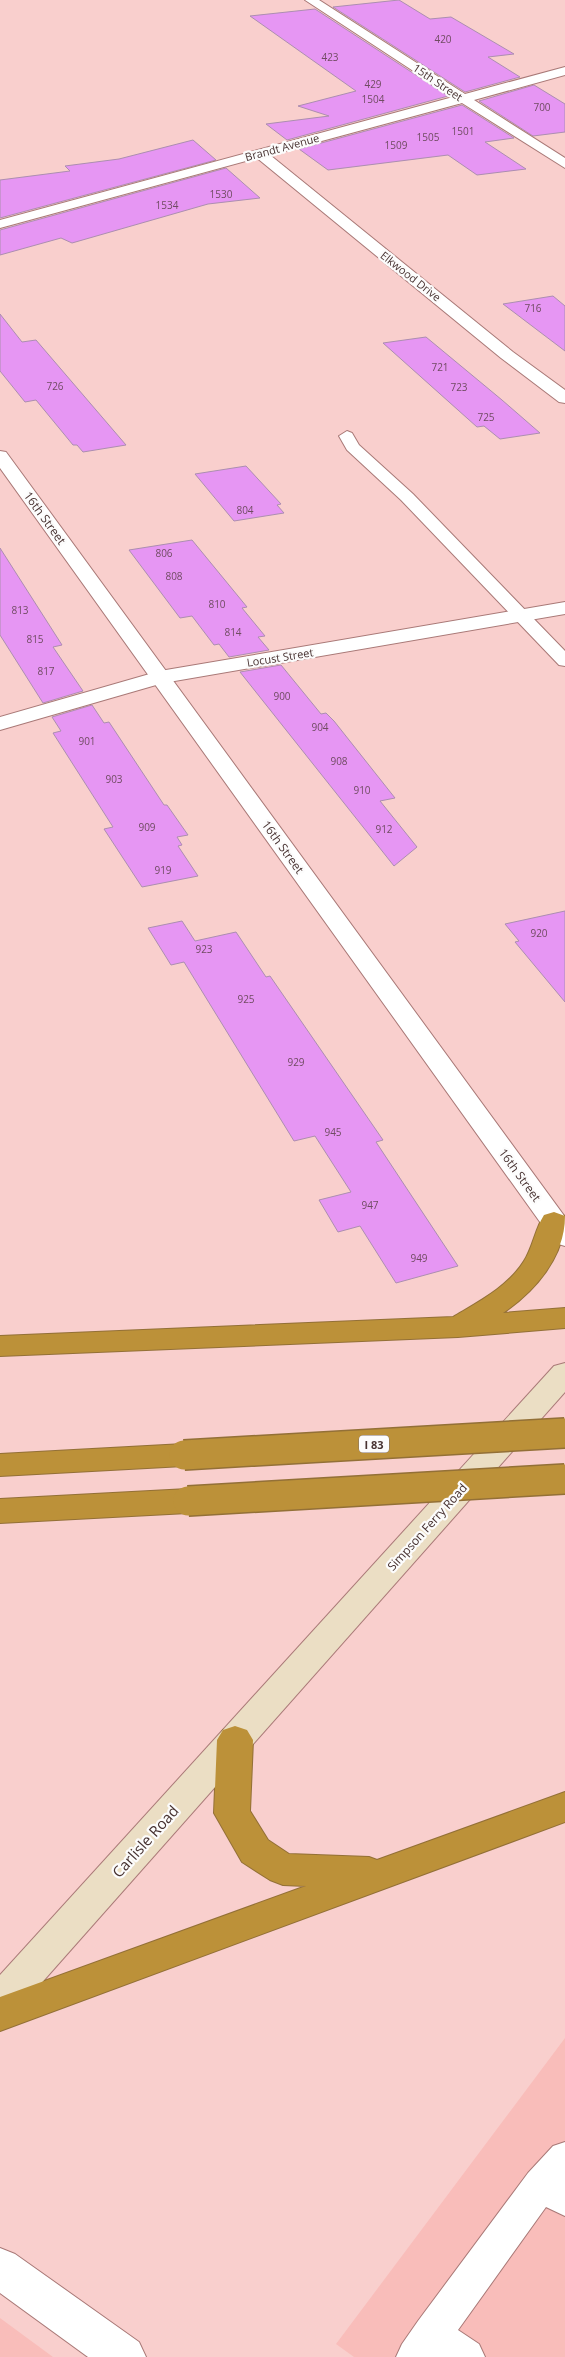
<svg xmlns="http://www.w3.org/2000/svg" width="565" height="2357" viewBox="0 0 565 2357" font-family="'Open Sans',sans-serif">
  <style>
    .built { fill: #f9bdba }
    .building { fill: #e696f3; stroke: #ac8eb0 }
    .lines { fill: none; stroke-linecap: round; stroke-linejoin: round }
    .service-casing { stroke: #a97977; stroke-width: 2 }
    .minor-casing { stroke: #a97977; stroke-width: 2 }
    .tertiary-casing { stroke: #a97977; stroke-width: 2 }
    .secondary-casing { stroke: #a97977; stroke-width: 2 }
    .motorway-casing { stroke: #937037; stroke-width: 2 }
    .service { fill: #fff; fill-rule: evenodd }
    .minor { fill: #fff; fill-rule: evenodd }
    .tertiary { fill: #fff; fill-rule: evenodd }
    .secondary { fill: #ebdec4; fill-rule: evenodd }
    .motorway { fill: #bc9139; fill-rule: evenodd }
    .motorway-bridge-casing { stroke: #937037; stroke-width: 32; stroke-linecap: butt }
    .motorway-bridge { stroke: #bc9139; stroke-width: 29 }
    .labels { text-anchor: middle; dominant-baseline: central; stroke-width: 4.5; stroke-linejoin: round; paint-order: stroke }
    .number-label { font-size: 10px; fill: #704c62 }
    .far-street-label { font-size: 11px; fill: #483332; stroke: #fcfcfc }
    .shield { fill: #fcfcfc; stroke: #7e6f6f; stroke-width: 1 }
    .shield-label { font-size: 11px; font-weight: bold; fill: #483332 }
    .street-label { font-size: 12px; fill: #483332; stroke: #fcfcfc }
    .near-street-label { font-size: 15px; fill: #483332; stroke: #fcfcfc }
  </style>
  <rect width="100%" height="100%" fill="#f9cfcd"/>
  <!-- built -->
  <path class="built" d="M 565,2038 L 565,2357 L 354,2357 L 336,2344 Z
    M 0,2318 L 53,2357 L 0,2357 Z"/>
  <!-- building -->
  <path class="building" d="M 399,0 L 430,19 L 451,17 L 514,54 L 488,57 L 520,77 L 465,92 L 333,7 Z
    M 315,9 L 448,96 L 287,140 L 266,124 L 329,116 L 298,106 L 356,91 L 250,16 Z
    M 534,85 L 565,104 L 565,132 L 533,136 L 479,101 Z
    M 462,105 L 514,138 L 485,142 L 526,169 L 477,175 L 448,155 L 328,170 L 299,149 Z
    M 193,140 L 216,160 L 0,218 L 0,180 L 70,171 L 65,166 L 119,159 Z
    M 226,168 L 260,198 L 208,204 L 72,243 L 61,238 L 0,255 L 0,230 Z
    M 553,296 L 565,306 L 565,351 L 503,304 Z
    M 0,314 L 22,342 L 36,340 L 126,445 L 83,452 L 77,445 L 73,445 L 36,400 L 25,402 L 0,371 Z
    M 426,337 L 502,400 L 540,433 L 500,439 L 484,426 L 477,427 L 383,343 Z
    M 246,466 L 281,504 L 277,505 L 284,513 L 234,521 L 195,474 Z
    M 192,540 L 247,607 L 242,608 L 265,636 L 258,637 L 269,650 L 229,657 L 219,644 L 214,645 L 192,616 L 180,618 L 129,550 Z
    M 0,548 L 62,645 L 53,647 L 83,691 L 43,703 L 0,635 Z
    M 281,665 L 321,714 L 326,713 L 334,721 L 395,798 L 380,801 L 417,847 L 394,866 L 240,672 Z
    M 92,705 L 104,723 L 109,722 L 164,805 L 167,805 L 188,835 L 177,837 L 182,845 L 178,846 L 198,876 L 142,887 L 104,829 L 113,827 L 53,733 L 61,731 L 52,717 Z
    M 565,911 L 565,1002 L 515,942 L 519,941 L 505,924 Z
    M 182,921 L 195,941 L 236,932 L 266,977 L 270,976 L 383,1140 L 376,1142 L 458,1266 L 396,1283 L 360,1226 L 338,1232 L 319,1200 L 351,1192 L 315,1136 L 294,1141 L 184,962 L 171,965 L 148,928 Z"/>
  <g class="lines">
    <!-- service casing -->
    <g class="service-casing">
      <path id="service" d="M 347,431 L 352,433 L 359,445 L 413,494 L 565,651 L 565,666 L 559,665 L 401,500 L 347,450 L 339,436 Z
        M 565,2142 L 565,2216 L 546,2207 L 458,2330 L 479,2344 L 485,2357 L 396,2357 L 402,2344 L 418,2321 L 528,2173 L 553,2146 Z"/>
    </g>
    <!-- minor casing -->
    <g class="minor-casing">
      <path id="minor" d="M 305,0 L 319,0 L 465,94 L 565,67 L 565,75 L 474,100 L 565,158 L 565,168 L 462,103 L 270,155 L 513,352 L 565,390 L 565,403 L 559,402 L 501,358 L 257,158 L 0,228 L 0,220 L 453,97 Z
        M 565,602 L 565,614 L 163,683 L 0,730 L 0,717 L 160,671 Z"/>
    </g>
    <!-- tertiary casing -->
    <g class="tertiary-casing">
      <path id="tertiary" d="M 0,451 L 6,452 L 565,1217 L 565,1246 L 555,1243 L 0,468 Z
        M 0,2248 L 15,2254 L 139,2342 L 146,2357 L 88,2357 L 0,2293 Z"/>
    </g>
    <!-- secondary casing -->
    <g class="secondary-casing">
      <path id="secondary" d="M 565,1363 L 565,1392 L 14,2014 L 0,2019 L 0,1975 L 554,1366 Z"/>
    </g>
    <!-- motorway casing -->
    <g class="motorway-casing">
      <path id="motorway" d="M 554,1212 L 565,1216 C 565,1257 535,1291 503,1313 L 565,1308 L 565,1328 L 458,1337 L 0,1356 L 0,1336 L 453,1317 C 478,1302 508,1287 524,1261 C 533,1247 535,1229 544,1215 Z
        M 184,1444 L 195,1447 L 200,1455 L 195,1463 L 184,1466 L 0,1476 L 0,1454 Z
        M 188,1489 L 199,1493 L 204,1501 L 199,1509 L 188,1513 L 0,1523 L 0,1499 Z
        M 235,1726 L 247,1730 L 253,1740 L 250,1811 L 268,1840 L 289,1854 L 369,1857 L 377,1860 L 565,1792 L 565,1822 L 0,2031 L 0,1997 L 306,1886 L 283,1885 L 270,1880 L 242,1862 L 214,1813 L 217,1740 L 223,1730 Z"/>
    </g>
    <!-- service -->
    <use href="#service" class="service"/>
    <!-- minor -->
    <use href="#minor" class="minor"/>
    <!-- tertiary -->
    <use href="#tertiary" class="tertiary"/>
    <!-- secondary -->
    <use href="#secondary" class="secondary"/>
    <!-- motorway -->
    <use href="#motorway" class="motorway"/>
    <!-- motorway-bridge casing -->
    <g class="motorway-bridge-casing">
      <path id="motorway-bridge" d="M 184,1455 L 565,1433
        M 188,1501 L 565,1479"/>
    </g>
    <!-- motorway-bridge -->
    <use href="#motorway-bridge" class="motorway-bridge"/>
  </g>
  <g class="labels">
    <!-- number labels -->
    <g class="number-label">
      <text x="443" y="39">420</text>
      <text x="330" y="57">423</text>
      <text x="373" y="84">429</text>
      <text x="373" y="99">1504</text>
      <text x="542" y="107">700</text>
      <text x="463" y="131">1501</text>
      <text x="428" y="137">1505</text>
      <text x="396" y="145">1509</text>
      <text x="221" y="194">1530</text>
      <text x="167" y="205">1534</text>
      <text x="533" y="308">716</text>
      <text x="440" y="367">721</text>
      <text x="55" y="386">726</text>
      <text x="459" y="387">723</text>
      <text x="486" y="417">725</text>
      <text x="245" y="510">804</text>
      <text x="164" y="553">806</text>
      <text x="174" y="576">808</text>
      <text x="217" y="604">810</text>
      <text x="20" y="610">813</text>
      <text x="233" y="632">814</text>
      <text x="35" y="639">815</text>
      <text x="46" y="671">817</text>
      <text x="282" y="696">900</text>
      <text x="320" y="727">904</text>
      <text x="87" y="741">901</text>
      <text x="339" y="761">908</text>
      <text x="114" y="779">903</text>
      <text x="362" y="790">910</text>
      <text x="147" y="827">909</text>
      <text x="384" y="829">912</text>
      <text x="163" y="870">919</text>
      <text x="539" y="933">920</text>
      <text x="204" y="949">923</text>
      <text x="246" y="999">925</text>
      <text x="296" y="1062">929</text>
      <text x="333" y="1132">945</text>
      <text x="370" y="1205">947</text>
      <text x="419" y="1258">949</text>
    </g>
    <!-- far-street labels -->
    <g class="far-street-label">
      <text transform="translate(438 82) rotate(34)">15th Street</text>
      <text transform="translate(282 147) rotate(-15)">Brandt Avenue</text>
      <text transform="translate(411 276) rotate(38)">Elkwood Drive</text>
      <text transform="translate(280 657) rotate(-9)">Locust Street</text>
    </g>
    <!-- shield labels -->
    <rect class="shield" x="359" y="1435.5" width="30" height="17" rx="4"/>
    <g class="shield-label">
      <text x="374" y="1444">I 83</text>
    </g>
    <!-- street labels -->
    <g class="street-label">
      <text transform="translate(45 518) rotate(54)">16th Street</text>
      <text transform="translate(283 847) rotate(54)">16th Street</text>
      <text transform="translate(520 1175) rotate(54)">16th Street</text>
      <text transform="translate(427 1527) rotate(-48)">Simpson Ferry Road</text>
    </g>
    <!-- near-street labels -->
    <g class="near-street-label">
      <text transform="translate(145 1841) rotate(-48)">Carlisle Road</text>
    </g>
  </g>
</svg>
